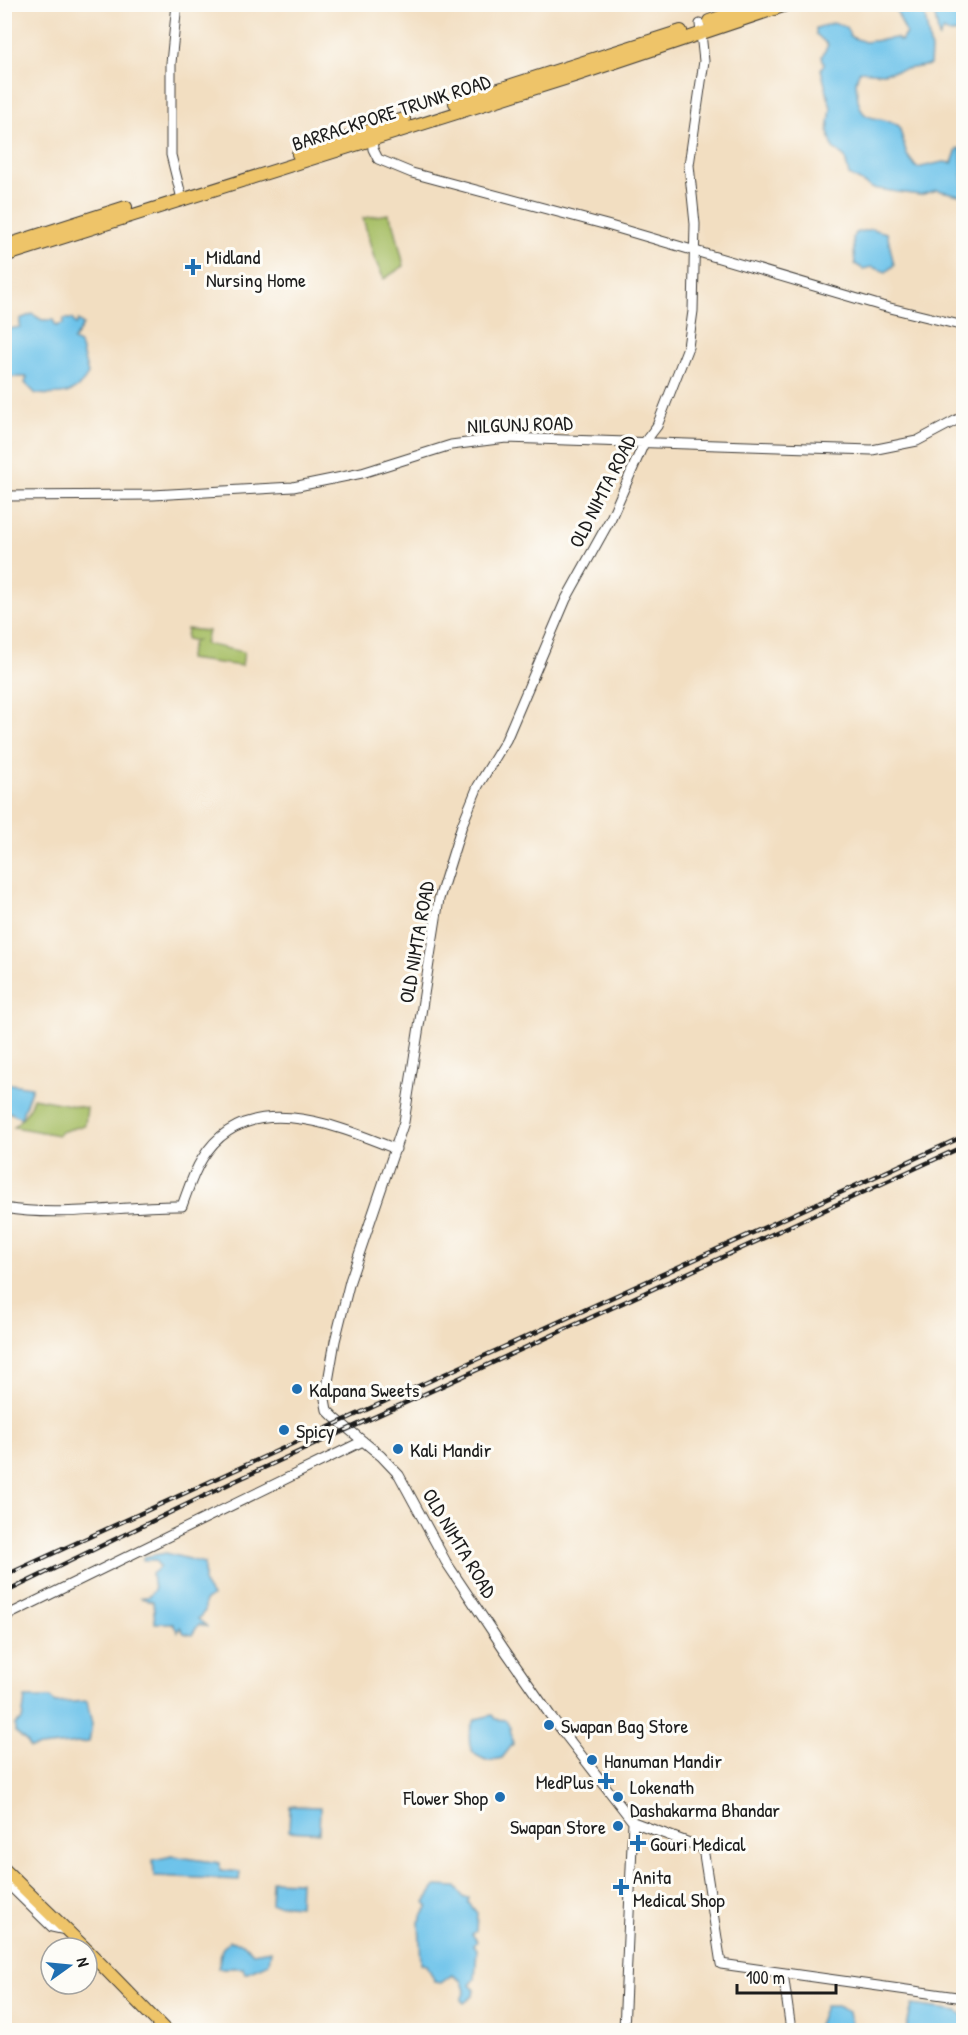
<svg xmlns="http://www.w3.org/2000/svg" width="968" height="2035" viewBox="0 0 968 2035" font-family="'Patrick Hand',sans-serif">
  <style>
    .green { fill: #a6be63; stroke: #616d40; stroke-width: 1.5 }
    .water { fill: #6dc3ea; stroke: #447083; stroke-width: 1.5 }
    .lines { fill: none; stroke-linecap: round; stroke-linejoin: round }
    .minor-casing { stroke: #3c3935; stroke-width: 11 }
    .major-casing { stroke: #3c3935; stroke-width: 14 }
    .minor { stroke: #fff; stroke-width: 9 }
    .major { stroke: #eec469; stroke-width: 12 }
    .rail-casing { stroke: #1c1c1c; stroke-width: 4.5 }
    .rail { stroke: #fdfcf7; stroke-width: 2; stroke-dasharray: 7; stroke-linecap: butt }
    .poi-dot { fill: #1f6fb2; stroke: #fdfcf7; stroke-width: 2 }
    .labels { text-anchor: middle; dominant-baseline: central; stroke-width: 6; stroke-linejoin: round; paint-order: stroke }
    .street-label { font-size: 20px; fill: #1c1c1c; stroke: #fdfcf7 }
    .poi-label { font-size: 20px; fill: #1c1c1c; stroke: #fdfcf7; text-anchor: start }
  </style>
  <rect width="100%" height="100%" fill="#fdfcf7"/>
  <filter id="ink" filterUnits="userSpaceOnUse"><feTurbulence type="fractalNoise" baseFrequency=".0167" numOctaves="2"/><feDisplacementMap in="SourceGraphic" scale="12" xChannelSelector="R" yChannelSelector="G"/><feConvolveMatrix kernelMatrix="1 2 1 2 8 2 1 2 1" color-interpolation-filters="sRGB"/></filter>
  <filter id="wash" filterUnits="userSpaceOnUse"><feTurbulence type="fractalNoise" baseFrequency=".008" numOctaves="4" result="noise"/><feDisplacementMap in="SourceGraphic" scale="24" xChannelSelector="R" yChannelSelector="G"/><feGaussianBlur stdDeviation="1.35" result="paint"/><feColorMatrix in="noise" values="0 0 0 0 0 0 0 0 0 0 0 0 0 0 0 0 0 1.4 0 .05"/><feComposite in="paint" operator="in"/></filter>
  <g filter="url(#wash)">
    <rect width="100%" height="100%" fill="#f2dec1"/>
    <!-- green -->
    <path class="green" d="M 388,214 L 394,224 L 404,266 L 384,279 L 374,258 L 363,218 Z
      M 187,629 L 208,631 L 205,644 L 244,652 L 242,666 L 188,659 L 193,642 L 196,641 L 186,639 Z
      M 33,1098 L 87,1108 L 85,1125 L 61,1132 L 58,1135 L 14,1127 L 28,1111 Z"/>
    <!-- water -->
    <path class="water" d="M 894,5 L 923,5 L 931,50 L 930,65 L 883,73 L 860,71 C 855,79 856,83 857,93 C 861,128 876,112 899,126 L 907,155 L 917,168 L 943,162 L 952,163 L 957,149 L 961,148 L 963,196 L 937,190 L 920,195 L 897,192 L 872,188 L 849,175 L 845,158 L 833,148 L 828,131 L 831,108 L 821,69 L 824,64 L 822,56 L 828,45 L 816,34 L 816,28 L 833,23 L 846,27 L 851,37 L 865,42 L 896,38 L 901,41 L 906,33 Z
      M 933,5 L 963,5 L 963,32 L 949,33 L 943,30 L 939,38 Z
      M 872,229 L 887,233 L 894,265 L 886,272 L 872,267 L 863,269 L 855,264 L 853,238 L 856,233 Z
      M 32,314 L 42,320 L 53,320 L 56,326 L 63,324 L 64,319 L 72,319 L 76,325 L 78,320 L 83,325 L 73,341 L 80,344 L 88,374 C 75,397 61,395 36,394 L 25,383 L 27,377 L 5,377 L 5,330 L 20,327 L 20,319 Z
      M 4,1083 L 32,1087 L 21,1118 L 5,1110 Z
      M 166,1553 L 204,1563 L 204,1584 L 212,1596 L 205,1601 L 205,1611 L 198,1619 L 208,1627 L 199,1624 L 192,1635 L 184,1633 L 180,1627 L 178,1632 L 172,1623 L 155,1623 L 153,1601 L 140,1598 L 149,1596 L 154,1590 L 152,1574 L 160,1567 L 155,1560 L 143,1560 L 143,1557 Z
      M 25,1698 L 50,1698 L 55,1703 L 87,1701 L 92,1724 L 89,1742 L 30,1748 L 28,1743 L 15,1732 L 15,1724 L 22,1720 Z
      M 492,1715 L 495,1719 L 506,1720 L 510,1727 L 513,1744 L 502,1758 L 489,1761 C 483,1759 476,1756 473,1752 C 467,1744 469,1725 476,1719 Z
      M 290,1806 L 320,1807 L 319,1833 L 289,1831 Z
      M 172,1856 L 220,1863 L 220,1870 L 240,1872 L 239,1880 L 154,1876 L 153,1860 Z
      M 272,1881 L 300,1882 L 299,1906 L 271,1904 Z
      M 436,1886 L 456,1887 L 464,1898 L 469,1898 L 468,1902 L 477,1913 L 476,1931 L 472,1934 L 477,1941 L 474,1945 L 477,1949 L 475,1979 L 470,1985 L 474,1989 L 473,1996 L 464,2003 L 461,2000 L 465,1991 L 462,1981 L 452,1975 L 441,1983 L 435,1982 L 427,1965 L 421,1964 L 419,1922 L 428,1906 L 425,1902 Z
      M 229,1941 L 243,1943 L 253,1953 L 271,1950 L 269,1963 L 245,1973 L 243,1968 L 218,1968 L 222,1949 Z
      M 912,2005 L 958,2011 L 963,2015 L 963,2030 L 906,2030 Z
      M 825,2006 L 837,2006 L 849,2012 L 852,2030 L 816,2030 Z"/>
  </g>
  <g filter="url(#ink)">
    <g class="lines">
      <!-- minor casing -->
      <g class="minor-casing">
        <path id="minor" d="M 177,4 L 171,63 L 171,155 L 182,199
          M 372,138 L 373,149 L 378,159 L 412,173 L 607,225 L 882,306 L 964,326
          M 4,496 L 153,495 L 293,487 L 362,473 L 451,445 L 506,438 L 872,450 L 917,441 L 964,416
          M 4,1208 C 63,1218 122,1205 182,1206 C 188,1190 193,1173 202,1159 C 245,1087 336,1125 396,1149
          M 4,1617 L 363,1441
          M 633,1822 L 703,1848 L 721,1964 L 964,1998
          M 4,1880 L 52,1927 L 66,1930
          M 783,1973 L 791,2030
          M 624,2030 L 633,1822 L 550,1715 L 504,1649 L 446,1562 L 399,1475 L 381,1456 L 335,1418 L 327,1410 L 325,1399 L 335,1341 L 350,1281 L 404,1122 L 439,899 L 462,825 L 478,786 L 506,740 L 566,599 L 611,518 L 644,443 L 657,426 L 688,347 L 693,311 L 695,224 L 689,165 L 704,61 L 700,24"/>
      </g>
      <!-- major casing -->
      <g class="major-casing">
        <path id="major" d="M 709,21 L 758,4
          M 455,103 L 681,31
          M 298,154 L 404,119
          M 4,246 L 126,207
          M 4,256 L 577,75 L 789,4
          M 4,1869 L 85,1948
          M 87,1950 L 165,2030"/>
      </g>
      <!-- minor -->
      <use href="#minor" class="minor"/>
      <!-- major -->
      <use href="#major" class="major"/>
      <!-- rail casing -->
      <g class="rail-casing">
        <path id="rail" d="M 4,1576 L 964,1136
          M 4,1593 L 233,1482 L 964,1146"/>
      </g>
      <!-- rail -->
      <use href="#rail" class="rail"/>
    </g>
  </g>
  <!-- markers -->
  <g class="poi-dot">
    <path d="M190 258h6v6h6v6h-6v6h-6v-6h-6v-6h6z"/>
    <circle cx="297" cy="1389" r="6"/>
    <circle cx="284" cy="1430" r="6"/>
    <circle cx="398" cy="1449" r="6"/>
    <circle cx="549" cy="1725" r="6"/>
    <circle cx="592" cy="1760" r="6"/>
    <path d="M603 1772h6v6h6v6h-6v6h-6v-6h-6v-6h6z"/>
    <circle cx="500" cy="1797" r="6"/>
    <circle cx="618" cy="1797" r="6"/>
    <circle cx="618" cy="1826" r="6"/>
    <path d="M635 1834h6v6h6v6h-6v6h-6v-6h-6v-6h6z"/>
    <path d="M618 1878h6v6h6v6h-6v6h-6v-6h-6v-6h6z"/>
  </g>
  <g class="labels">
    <!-- street labels -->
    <g class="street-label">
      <text transform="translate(391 112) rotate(-18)">BARRACKPORE TRUNK ROAD</text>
      <text transform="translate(520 424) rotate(-2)">NILGUNJ ROAD</text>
      <text transform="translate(602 491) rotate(-63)">OLD NIMTA ROAD</text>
      <text transform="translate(416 942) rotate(-80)">OLD NIMTA ROAD</text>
      <text transform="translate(460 1543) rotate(59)">OLD NIMTA ROAD</text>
    </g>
    <!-- poi labels -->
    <g class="poi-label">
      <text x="206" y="256">Midland<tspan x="206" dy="23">Nursing Home</tspan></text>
      <text x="309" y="1389">Kalpana Sweets</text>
      <text x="296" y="1430">Spicy</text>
      <text x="410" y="1449">Kali Mandir</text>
      <text x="561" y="1725">Swapan Bag Store</text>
      <text x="604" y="1760">Hanuman Mandir</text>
      <text x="594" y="1781" text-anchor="end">MedPlus</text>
      <text x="630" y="1786">Lokenath<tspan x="630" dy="23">Dashakarma Bhandar</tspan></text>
      <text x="488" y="1797" text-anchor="end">Flower Shop</text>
      <text x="606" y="1826" text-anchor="end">Swapan Store</text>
      <text x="650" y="1843">Gouri Medical</text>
      <text x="633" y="1876">Anita<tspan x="633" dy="23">Medical Shop</tspan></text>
    </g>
  </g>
  <!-- margin -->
  <rect width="968" height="2035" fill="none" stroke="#fdfcf7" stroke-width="24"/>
  <!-- north arrow -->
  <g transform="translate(69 1966) rotate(75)"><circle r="28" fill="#fdfcf7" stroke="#a3a29f" stroke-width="1.5"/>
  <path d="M0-4.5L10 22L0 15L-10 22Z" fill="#1f6fb2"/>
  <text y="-9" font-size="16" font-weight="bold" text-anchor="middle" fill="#1c1c1c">N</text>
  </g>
  <!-- scale -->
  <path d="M737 1984v9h99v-9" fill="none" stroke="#1c1c1c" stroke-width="3"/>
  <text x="746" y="1984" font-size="18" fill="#1c1c1c" stroke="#fdfcf7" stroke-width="4.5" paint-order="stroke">100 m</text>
</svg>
